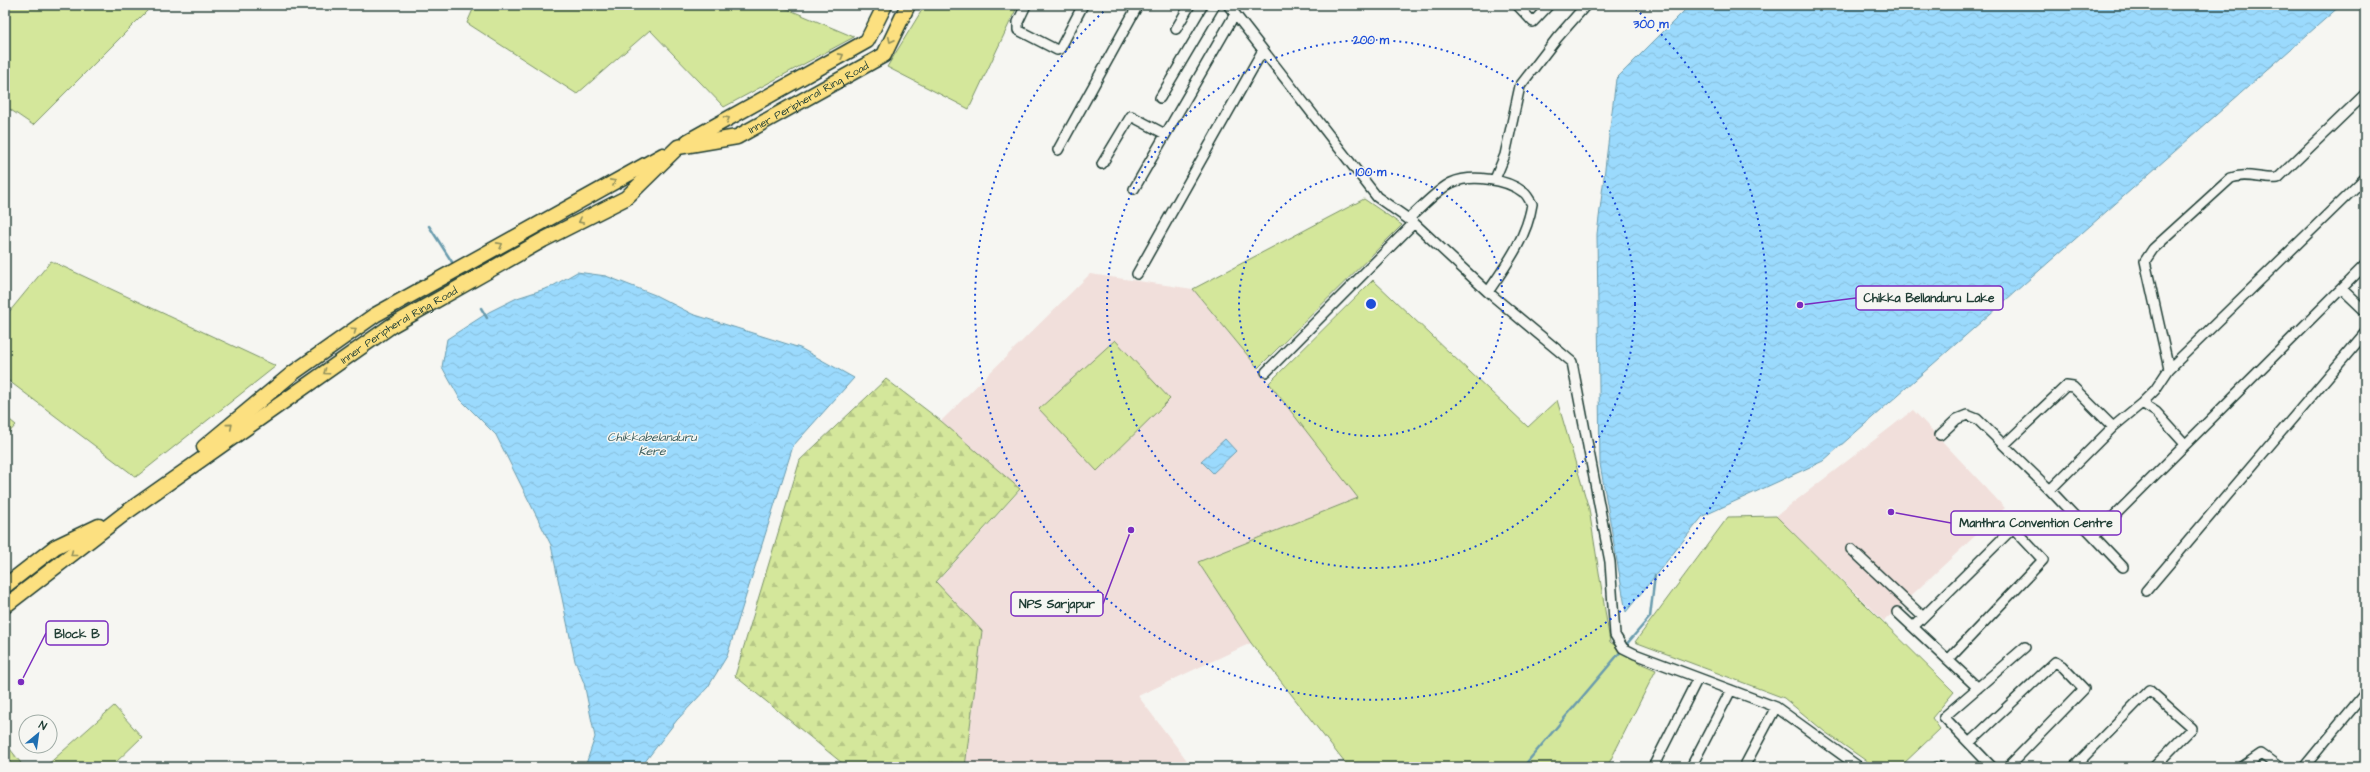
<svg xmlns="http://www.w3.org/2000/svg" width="2370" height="772" viewBox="0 0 2370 772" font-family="'Architects Daughter',sans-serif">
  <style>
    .built { fill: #f1dfdb }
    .green { fill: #d4e79b; stroke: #7a9268 }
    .forest { fill: url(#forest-firs); stroke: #7a9268 }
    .park { fill: url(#park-tufts); stroke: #7a9268 }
    .water { fill: url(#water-waves); stroke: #699bad }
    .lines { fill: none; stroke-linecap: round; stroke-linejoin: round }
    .stream { stroke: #699bad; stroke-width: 2.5 }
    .street-casing { stroke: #1f3d34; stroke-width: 12 }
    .primary-casing { stroke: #1f3d34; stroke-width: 17 }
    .street { stroke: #f6f6f2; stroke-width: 9 }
    .primary { stroke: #fce080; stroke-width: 14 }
    .oneway { stroke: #8e8e5a }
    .ring { fill: none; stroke: #1d4ed8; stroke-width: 2; stroke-dasharray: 2 4 }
    .labels { text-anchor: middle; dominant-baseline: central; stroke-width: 3; stroke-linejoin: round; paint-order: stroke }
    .street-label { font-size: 11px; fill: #1f3d34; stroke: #f6f6f2 }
    .water-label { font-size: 12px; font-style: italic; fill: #385c5c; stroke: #f6f6f2 }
    .centre { fill: #1d4ed8; stroke: #f6f6f2; stroke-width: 2 }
    .ring-label { font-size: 12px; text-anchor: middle; font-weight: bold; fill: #1d4ed8; stroke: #f6f6f2; stroke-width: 3; stroke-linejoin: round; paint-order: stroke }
    .leader { fill: none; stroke: #7b2cbf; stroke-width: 1.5 }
    .callout-dot { fill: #7b2cbf; stroke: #f6f6f2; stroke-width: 1.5 }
    .callout { fill: #f6f6f2; stroke: #7b2cbf; stroke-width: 1.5 }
    .callout-label { font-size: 12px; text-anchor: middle; font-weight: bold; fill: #1f3d34 }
  </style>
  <defs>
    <pattern id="forest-firs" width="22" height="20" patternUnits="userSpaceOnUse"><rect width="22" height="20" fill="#d4e79b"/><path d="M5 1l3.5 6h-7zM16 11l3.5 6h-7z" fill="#b6c786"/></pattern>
    <pattern id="park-tufts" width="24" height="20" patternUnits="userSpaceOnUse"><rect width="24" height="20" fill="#d4e79b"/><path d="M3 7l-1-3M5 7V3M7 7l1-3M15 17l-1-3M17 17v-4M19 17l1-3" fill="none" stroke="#b6c786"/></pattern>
    <pattern id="water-waves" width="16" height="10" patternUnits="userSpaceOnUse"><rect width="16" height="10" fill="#9bdafd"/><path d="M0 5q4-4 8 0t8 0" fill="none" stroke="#85bcd9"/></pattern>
  </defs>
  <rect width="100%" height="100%" fill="#f6f6f2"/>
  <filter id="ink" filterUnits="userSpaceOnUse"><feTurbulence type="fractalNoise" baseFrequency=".025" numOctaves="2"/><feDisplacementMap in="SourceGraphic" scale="8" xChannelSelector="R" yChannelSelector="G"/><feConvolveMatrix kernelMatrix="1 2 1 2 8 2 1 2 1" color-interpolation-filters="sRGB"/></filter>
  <g filter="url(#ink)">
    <!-- built -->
    <path class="built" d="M 1090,274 L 1193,289 L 1258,368 L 1358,498 L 1198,562 L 1251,643 L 1138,696 L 1192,767 L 965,767 L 982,631 L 936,583 L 1020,490 L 941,421 Z
      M 1913,410 L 2005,508 L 1884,621 L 1776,516 Z"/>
    <!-- green -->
    <path class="green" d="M 5,5 L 153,5 L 33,125 L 5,106 Z
      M 475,5 L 778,5 L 854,37 L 724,107 L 650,30 L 577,94 L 467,23 Z
      M 925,5 L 1018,5 L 969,109 L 887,67 Z
      M 1364,199 L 1402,225 L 1258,368 L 1193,289 Z
      M 51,261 L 276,366 L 136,477 L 5,378 L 5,317 Z
      M 1373,280 L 1528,427 L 1557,400 L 1589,509 L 1610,642 L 1642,664 L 1656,670 L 1607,767 L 1348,767 L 1251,643 L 1198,562 L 1358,498 L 1269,383 Z
      M 1115,340 L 1170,399 L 1097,471 L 1039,409 Z
      M 5,416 L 16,425 L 5,437 Z
      M 1776,516 L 1954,692 L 1932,718 L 1940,729 L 1900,767 L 1875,767 L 1825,732 L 1784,698 L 1635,642 L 1728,517 Z
      M 114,706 L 142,737 L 111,767 L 45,767 Z"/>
    <!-- forest -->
    <path class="forest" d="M 886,379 L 941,421 L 1020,489 L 936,582 L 982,631 L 965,767 L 847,767 L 735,676 L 800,460 Z"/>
    <!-- park -->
    <path class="park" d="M 10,749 L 24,767 L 13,767 L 5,761 L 5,752 Z"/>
    <!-- water -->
    <path class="water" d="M 1690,5 L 2341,5 L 1823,461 L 1703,516 L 1626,612 L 1600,464 L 1597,234 L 1616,79 Z
      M 577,272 L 606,276 L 655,295 L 692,314 L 800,348 L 854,378 L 793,446 L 727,656 L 708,687 L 677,720 L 641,767 L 585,767 L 595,737 L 584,683 L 575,661 L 551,545 L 496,435 L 460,399 L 442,367 L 447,339 L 489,312 L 517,298 L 551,287 Z
      M 1225,439 L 1236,451 L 1213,473 L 1201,461 Z"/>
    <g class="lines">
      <!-- stream -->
      <path class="stream" d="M 429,226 L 452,262
        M 481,308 L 487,318
        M 1625,646 L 1650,617 L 1655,575
        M 1523,767 L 1622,650"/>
      <!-- street casing -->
      <g class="street-casing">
        <path id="street" d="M 1026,5 L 1018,22 L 1018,30 L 1057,50 L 1060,49 L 1083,5
          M 1228,5 L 1377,197 L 1414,223 L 1488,292 L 1572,362 L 1610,562 L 1615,635 L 1623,648 L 1635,654 L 1776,707 L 1859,767
          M 1517,5 L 1533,22 L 1549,5
          M 1176,29 L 1190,5
          M 1160,98 L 1215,5
          M 1058,150 L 1138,5
          M 1102,164 L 1131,116 L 1165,134
          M 1495,179 L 1505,155 L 1520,86 L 1557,38 L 1586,5
          M 1134,189 L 1235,14
          M 1408,219 C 1420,209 1438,189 1451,183 C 1471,174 1507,179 1523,192 C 1527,194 1529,200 1532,204 C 1527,237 1507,264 1488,292
          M 1137,274 L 1263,50
          M 2342,289 L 2365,311
          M 2169,369 L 2145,261 L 2153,249 L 2231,178 C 2246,172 2263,180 2278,178 L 2365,94
          M 1266,372 L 1414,223
          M 2142,403 L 2156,412 L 2185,444
          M 1940,435 L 1957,419 L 1967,415 L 1977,419 L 2050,490 L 2123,567
          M 2004,445 L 2066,386 L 2073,387 L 2113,427
          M 2050,490 L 2113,427 L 2142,403 L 2155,390 L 2169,369 L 2365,178
          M 2094,536 L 2365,265
          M 1851,549 L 1923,617
          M 2146,591 L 2365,333
          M 1897,612 L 1978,688
          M 1913,627 L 2013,528 L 2043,560 L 1948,660
          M 1969,743 L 2055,662 L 2062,666 L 2084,689 L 2008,767
          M 1653,767 L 1698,678
          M 1691,767 L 1731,690
          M 1744,767 L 1776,707
          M 1936,767 L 1938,767
          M 1992,767 L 1944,717 L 2025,647
          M 2074,767 L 2149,690 L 2192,728 L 2154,767
          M 2242,767 L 2261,754 L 2279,767
          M 2304,767 L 2365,693"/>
      </g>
      <!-- primary casing -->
      <g class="primary-casing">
        <g id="primary">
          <path d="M 688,141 L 867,41 L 885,5"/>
          <path d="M 204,447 L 293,373 L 375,315 L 663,155"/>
          <path d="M 5,586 L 55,547 L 99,526"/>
          <path id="s1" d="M 5,606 L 124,514 L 391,326 L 543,240 L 626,198 L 678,147 L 737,137 L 884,55 L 908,5"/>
        </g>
      </g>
      <!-- street -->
      <use href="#street" class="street"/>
      <!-- primary -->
      <use href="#primary" class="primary"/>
    </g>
    <!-- one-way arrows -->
    <defs><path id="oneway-chevron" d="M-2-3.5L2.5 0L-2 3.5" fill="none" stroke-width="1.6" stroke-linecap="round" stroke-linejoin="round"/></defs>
    <g class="oneway">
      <use href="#oneway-chevron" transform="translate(891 40) rotate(116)"/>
      <use href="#oneway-chevron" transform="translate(841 56) rotate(-29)"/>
      <use href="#oneway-chevron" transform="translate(727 119) rotate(-29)"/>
      <use href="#oneway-chevron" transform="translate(613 182) rotate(-28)"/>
      <use href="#oneway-chevron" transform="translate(581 221) rotate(153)"/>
      <use href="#oneway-chevron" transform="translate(500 245) rotate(-29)"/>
      <use href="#oneway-chevron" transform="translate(354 330) rotate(-36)"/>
      <use href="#oneway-chevron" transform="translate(326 372) rotate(145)"/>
      <use href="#oneway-chevron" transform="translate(230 426) rotate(-40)"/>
      <use href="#oneway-chevron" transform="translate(73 554) rotate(142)"/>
    </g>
  </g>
  <!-- distance rings -->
  <g class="ring">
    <circle cx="1371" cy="304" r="132"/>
    <circle cx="1371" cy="304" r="264"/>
    <path d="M1631 5A396 396 0 1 1 1111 5"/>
  </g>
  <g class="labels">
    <!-- street labels -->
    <g class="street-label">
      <text stroke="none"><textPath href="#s1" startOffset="959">Inner Peripheral Ring Road</textPath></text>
      <text stroke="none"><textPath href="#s1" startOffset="484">Inner Peripheral Ring Road</textPath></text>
    </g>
    <!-- water labels -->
    <g class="water-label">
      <text x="652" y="437">Chikkabelanduru<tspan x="652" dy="14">Kere</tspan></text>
    </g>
  </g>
  <circle cx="1371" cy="304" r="6" class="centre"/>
  <g class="ring-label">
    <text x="1651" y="28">300 m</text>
    <text x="1371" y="44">200 m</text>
    <text x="1371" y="176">100 m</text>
  </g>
  <!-- callouts -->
  <path class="leader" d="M1800 305L1856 298M1891 512L1951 523M1131 530L1103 604M21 682L46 633"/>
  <g class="callout-dot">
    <circle cx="1800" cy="305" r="4"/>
    <circle cx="1891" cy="512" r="4"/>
    <circle cx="1131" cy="530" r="4"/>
    <circle cx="21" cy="682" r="4"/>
  </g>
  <g class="callout">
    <rect x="1856" y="286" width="147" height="24" rx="4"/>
    <rect x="1951" y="511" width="170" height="24" rx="4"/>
    <rect x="1011" y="592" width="92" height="24" rx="4"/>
    <rect x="46" y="621" width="62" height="24" rx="4"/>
  </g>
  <g class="callout-label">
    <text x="1929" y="302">Chikka Bellanduru Lake</text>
    <text x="2036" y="527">Manthra Convention Centre</text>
    <text x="1057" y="608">NPS Sarjapur</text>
    <text x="77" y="638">Block B</text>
  </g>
  <!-- margin -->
  <rect width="2370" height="772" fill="none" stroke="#f6f6f2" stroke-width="20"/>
  <rect x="10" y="10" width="2350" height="752" fill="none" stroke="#1f3d34" stroke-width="1.5" filter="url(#ink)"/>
  <!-- north arrow -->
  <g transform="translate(38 734) rotate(29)"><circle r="19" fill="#f6f6f2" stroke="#a0aca6"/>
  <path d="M0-3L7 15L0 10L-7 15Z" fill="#1f6fb2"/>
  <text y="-6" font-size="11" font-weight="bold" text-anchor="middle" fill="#1f3d34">N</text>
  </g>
</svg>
